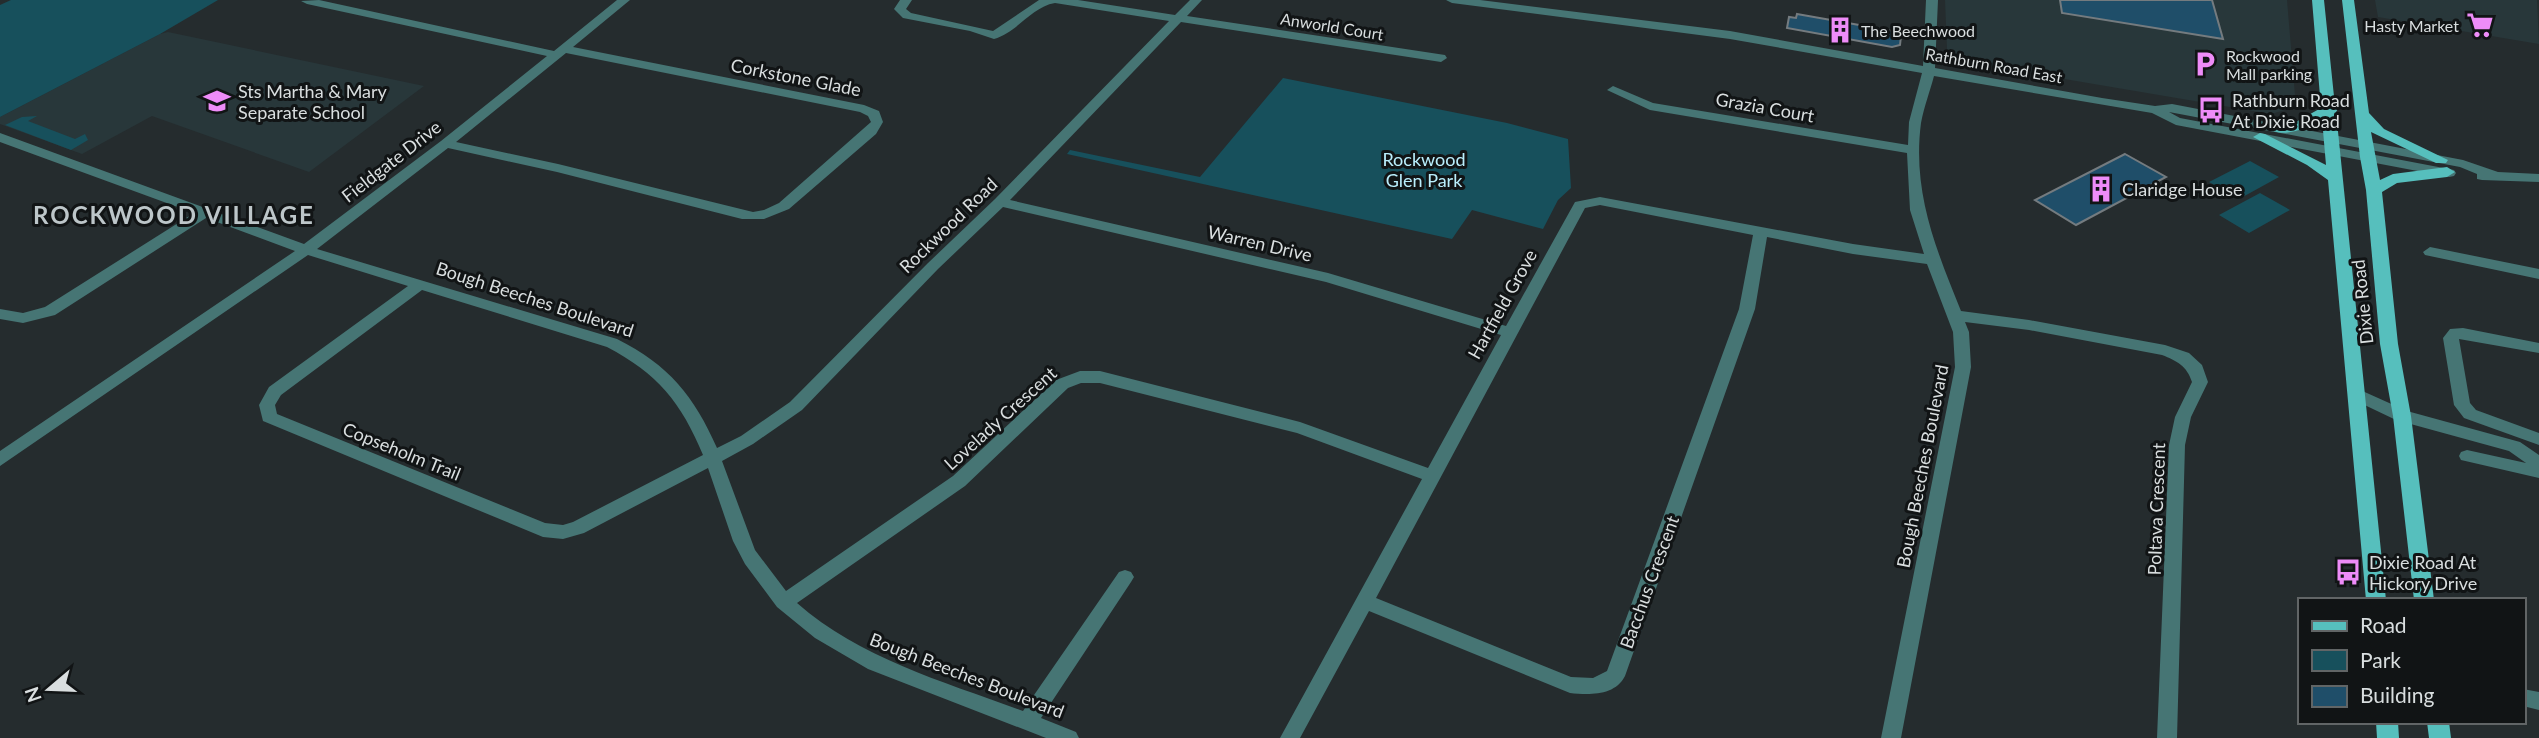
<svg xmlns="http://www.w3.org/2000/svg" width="2539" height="738" viewBox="0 0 2539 738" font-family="Lato,sans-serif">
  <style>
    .built { fill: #28373a }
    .green { fill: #17505c }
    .building { fill: #1f4e69; stroke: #747b7f; stroke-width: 2 }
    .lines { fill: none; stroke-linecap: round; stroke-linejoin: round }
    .minor { fill: #467574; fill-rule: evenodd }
    .major { fill: #56bfbd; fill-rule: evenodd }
    .labels { text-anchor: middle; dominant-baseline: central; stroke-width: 6; stroke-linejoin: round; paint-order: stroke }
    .far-poi-label { font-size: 16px; fill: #d9dedf; stroke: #111415; text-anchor: start }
    .far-street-label { font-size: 16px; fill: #d9dedf; stroke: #111415 }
    .street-label { font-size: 18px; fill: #d9dedf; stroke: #111415 }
    .poi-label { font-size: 18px; fill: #d9dedf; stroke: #111415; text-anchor: start }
    .park-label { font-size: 18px; fill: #b9eefc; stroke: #111415 }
    .district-label { font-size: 24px; font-weight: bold; letter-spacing: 2px; fill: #bdc6c9; stroke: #111415 }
  </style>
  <rect width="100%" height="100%" fill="#252c2e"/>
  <!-- built -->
  <path class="built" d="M 1945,0 L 2287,0 L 2296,107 L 2271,114 L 1965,62 L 1947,49 Z
    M 2375,0 L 2537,0 L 2539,44 L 2378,17 Z
    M 168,32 L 424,86 L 309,172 L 152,116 L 82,154 L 0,124 L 0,117 L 160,34 Z"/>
  <!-- green -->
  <path class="green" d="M 11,0 L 218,0 L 160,34 L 0,117 L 0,5 Z
    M 1283,78 L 1507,123 L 1568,139 L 1571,188 L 1558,200 L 1543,229 L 1472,210 L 1452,239 L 1067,154 L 1070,150 L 1200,177 Z
    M 37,116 L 28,121 L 75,139 L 85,134 L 88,140 L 71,150 L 5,125 L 22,117 Z
    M 2250,161 L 2279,177 L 2239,199 L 2209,182 Z
    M 2260,193 L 2290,210 L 2249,233 L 2219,215 Z"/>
  <!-- building -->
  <path class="building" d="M 2060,0 L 2212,0 L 2223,39 L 2062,13 Z
    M 1797,14 L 1893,31 L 1901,36 L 1900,45 L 1892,47 L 1787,28 L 1789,17 L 1796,18 Z
    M 2125,154 L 2166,177 L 2076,225 L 2035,200 Z"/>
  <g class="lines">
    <!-- minor -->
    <path class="minor" d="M 319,0 L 554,51 L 617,0 L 630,0 L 573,47 L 864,105 L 879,111 L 883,122 L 876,134 L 789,209 L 764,219 L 742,219 L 557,172 L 448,148 L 317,249 L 617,339 C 669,365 694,396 717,448 L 741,436 L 790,402 L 928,263 L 995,199 L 1169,21 L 1055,3 C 1031,7 1018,32 994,39 L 970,31 L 903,18 L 894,9 L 900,0 L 912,0 L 906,9 L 911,13 L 993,31 L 1039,0 L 1078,0 L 1175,15 L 1190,0 L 1202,0 L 1187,16 L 1445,55 L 1447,58 L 1441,62 L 1181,22 L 1010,200 L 1328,273 L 1506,326 L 1575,202 L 1600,197 L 1853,244 L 1924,254 L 1910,210 L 1907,153 L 1650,110 L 1607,90 L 1613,86 L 1653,103 L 1908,145 L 1909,122 L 1922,73 L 1730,39 L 1452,3 L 1446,0 L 1480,0 L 1730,31 L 1923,66 L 1926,0 L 1938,0 L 1935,68 L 2102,98 L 2155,106 L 2172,104 L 2463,160 L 2498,172 L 2539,174 L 2539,182 L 2482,180 L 2477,179 L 2477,174 L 2460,167 L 2169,112 L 2180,118 L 2454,170 L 2456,173 L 2454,176 L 2449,177 L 2176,125 L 2152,113 L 1934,76 C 1930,91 1924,107 1921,123 C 1912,192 1936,249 1961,311 L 2029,320 L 2165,345 L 2189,353 L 2202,365 L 2208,382 L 2191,417 L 2185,445 L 2177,738 L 2157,738 L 2169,445 L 2175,417 L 2192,382 C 2187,366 2177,361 2162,355 L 2029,330 L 1965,322 L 1969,332 L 1971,367 L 1901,738 L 1881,738 L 1955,367 L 1953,332 L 1927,264 L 1853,254 L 1767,237 L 1755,309 L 1625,676 C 1615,696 1589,695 1570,693 L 1369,611 L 1300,738 L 1280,738 L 1422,479 L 1297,433 L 1100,383 L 1081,383 L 1068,388 L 965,486 L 797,603 C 861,659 945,682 1023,711 L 1119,572 L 1125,570 L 1131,572 L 1134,577 L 1131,582 L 1041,718 L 1076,732 L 1079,738 L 1046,738 L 868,669 L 815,638 L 777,607 L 745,564 L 733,541 L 708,468 L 584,533 L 563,539 L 543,537 L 263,421 L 259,405 L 269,387 L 408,286 L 308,255 L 0,466 L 0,451 L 295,251 L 206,218 L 55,315 L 23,323 L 0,319 L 0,309 L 23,313 L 45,307 L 194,213 L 0,142 L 0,133 L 304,244 L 441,141 L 547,56 L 307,4 L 301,1 ZM 566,53 L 860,112 L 868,116 L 871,122 L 779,203 L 764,210 L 753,212 L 558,164 L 456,142 ZM 1600,205 L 1753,235 L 1739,309 L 1607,671 L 1593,678 L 1571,677 L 1376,598 L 1585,208 ZM 1003,207 L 1326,282 L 1501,335 L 1428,468 L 1300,422 L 1100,371 L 1080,371 L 1056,380 L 953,476 L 786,591 L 755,550 L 722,461 L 753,444 L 802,410 L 938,269 ZM 422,290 L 607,347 C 658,374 681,402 703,455 L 573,522 L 563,525 L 545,523 L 277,414 L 275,405 L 281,395 Z
      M 2430,247 L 2539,269 L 2539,279 L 2425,255 L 2423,252 Z
      M 2463,328 L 2539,343 L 2539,353 L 2459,339 L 2470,403 L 2476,410 L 2539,433 L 2539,445 L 2464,418 L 2454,405 L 2443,338 L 2450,329 Z
      M 2358,389 L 2407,411 L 2520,442 L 2539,455 L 2539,478 L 2461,460 L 2459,456 L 2461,452 L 2467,450 L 2526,463 L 2509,451 L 2396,420 L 2352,399 L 2350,395 Z
      M 2523,689 L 2539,692 L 2539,710 L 2523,706 Z"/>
    <!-- major -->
    <path class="major" d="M 2312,0 L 2324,0 L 2335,106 L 2338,109 L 2336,112 L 2386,600 L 2366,600 L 2328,180 L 2307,165 L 2253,137 L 2260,133 L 2265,134 L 2326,165 L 2322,119 C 2307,128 2282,140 2267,127 L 2274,123 L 2294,123 L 2321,108 Z
      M 2342,0 L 2354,0 L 2369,113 L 2384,129 L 2448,160 L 2446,163 L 2436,163 L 2371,132 L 2380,180 L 2393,174 L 2447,167 L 2455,172 L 2447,177 L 2397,183 L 2382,192 L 2398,344 L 2411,416 L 2434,600 L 2414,600 L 2393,416 L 2380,344 L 2366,190 L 2360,157 Z
      M 2376,722 L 2398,722 L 2399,738 L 2377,738 Z
      M 2427,722 L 2449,722 L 2451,738 L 2429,738 Z"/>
  </g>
  <!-- icons -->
  <defs>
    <g id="supermarket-bare" transform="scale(2.1)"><path d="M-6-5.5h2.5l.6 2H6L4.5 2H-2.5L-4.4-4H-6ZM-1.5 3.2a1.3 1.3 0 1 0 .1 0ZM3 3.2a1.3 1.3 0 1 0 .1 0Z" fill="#ee8cf8" stroke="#111415" stroke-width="2.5" paint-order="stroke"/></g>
    <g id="building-bare" transform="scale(2.1)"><path d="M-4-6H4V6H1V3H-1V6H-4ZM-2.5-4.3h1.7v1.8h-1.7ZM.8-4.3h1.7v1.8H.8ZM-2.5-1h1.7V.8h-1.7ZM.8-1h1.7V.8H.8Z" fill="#ee8cf8" stroke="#111415" stroke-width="2.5" paint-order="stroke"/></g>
    <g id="parking-bare" transform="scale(2.1)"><path d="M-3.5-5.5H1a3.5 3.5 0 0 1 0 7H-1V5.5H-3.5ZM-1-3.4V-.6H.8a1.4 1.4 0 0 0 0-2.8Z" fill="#ee8cf8" stroke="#111415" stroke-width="2.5" paint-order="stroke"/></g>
    <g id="school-bare" transform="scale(2.1)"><path d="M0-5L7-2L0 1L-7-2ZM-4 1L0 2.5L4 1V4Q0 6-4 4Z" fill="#ee8cf8" stroke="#111415" stroke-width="2.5" paint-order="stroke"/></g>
    <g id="bus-bare" transform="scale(2.1)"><path d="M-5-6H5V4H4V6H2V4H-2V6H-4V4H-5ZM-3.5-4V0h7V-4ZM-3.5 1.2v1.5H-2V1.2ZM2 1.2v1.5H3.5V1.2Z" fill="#ee8cf8" stroke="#111415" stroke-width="2.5" paint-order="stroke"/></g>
  </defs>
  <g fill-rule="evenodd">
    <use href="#supermarket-bare" x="2480" y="25"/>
    <use href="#building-bare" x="1840" y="30"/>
    <use href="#parking-bare" x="2205" y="64"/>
    <use href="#school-bare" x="217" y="101"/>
    <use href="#bus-bare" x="2211" y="110"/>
    <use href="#building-bare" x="2101" y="189"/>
    <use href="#bus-bare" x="2348" y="572"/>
  </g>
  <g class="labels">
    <!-- far-poi labels -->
    <g class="far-poi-label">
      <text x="2459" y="25" text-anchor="end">Hasty Market</text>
      <text x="1861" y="30">The Beechwood</text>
      <text x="2226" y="55">Rockwood<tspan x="2226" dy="18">Mall parking</tspan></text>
    </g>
    <!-- far-street labels -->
    <g class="far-street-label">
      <text transform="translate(1332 26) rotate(9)">Anworld Court</text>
      <text transform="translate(1994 65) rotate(10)">Rathburn Road East</text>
    </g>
    <!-- street labels -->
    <g class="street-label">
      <text transform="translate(796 77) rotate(11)">Corkstone Glade</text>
      <text transform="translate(1765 107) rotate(10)">Grazia Court</text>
      <text transform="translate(391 161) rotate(-38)">Fieldgate Drive</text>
      <text transform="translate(948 225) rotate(-44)">Rockwood Road</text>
      <text transform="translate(1260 243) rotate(13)">Warren Drive</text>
      <text transform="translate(535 299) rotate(18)">Bough Beeches Boulevard</text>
      <text transform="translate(2362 302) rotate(-96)">Dixie Road</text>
      <text transform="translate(1502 304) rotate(-61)">Hartfield Grove</text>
      <text transform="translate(1000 418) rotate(-42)">Lovelady Crescent</text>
      <text transform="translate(402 451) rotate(22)">Copseholm Trail</text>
      <text transform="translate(1922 466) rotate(-79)">Bough Beeches Boulevard</text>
      <text transform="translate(2156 509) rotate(-88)">Poltava Crescent</text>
      <text transform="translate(1649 582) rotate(-70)">Bacchus Crescent</text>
      <text transform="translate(967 675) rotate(21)">Bough Beeches Boulevard</text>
    </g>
    <!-- poi labels -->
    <g class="poi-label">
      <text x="238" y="91">Sts Martha &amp; Mary<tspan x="238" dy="21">Separate School</tspan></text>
      <text x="2232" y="100">Rathburn Road<tspan x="2232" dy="21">At Dixie Road</tspan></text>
      <text x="2122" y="189">Claridge House</text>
      <text x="2369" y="562">Dixie Road At<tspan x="2369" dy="21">Hickory Drive</tspan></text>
    </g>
    <!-- park labels -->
    <g class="park-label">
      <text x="1424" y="159">Rockwood<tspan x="1424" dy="21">Glen Park</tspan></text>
    </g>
    <!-- district labels -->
    <g class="district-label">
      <text x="174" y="214">ROCKWOOD VILLAGE</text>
    </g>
  </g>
  <!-- legend -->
  <rect x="2298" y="598" width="228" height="126" fill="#111415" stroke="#616566" stroke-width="2"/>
  <rect x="2312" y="621" width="35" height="10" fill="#56bfbd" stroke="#616566" stroke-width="2"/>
  <text x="2360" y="633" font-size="21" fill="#d9dedf">Road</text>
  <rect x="2312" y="650" width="35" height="21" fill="#17505c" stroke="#616566" stroke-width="2"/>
  <text x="2360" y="668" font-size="21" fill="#d9dedf">Park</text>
  <rect x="2312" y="686" width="35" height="21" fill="#1f4e69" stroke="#616566" stroke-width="2"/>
  <text x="2360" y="703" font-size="21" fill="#d9dedf">Building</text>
  <!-- north arrow -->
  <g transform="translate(49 689) rotate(251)" stroke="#111415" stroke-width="5" paint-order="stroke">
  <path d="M0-5L12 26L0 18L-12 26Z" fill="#d9dedf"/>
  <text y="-10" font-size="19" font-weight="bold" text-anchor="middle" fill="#d9dedf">N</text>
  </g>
</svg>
